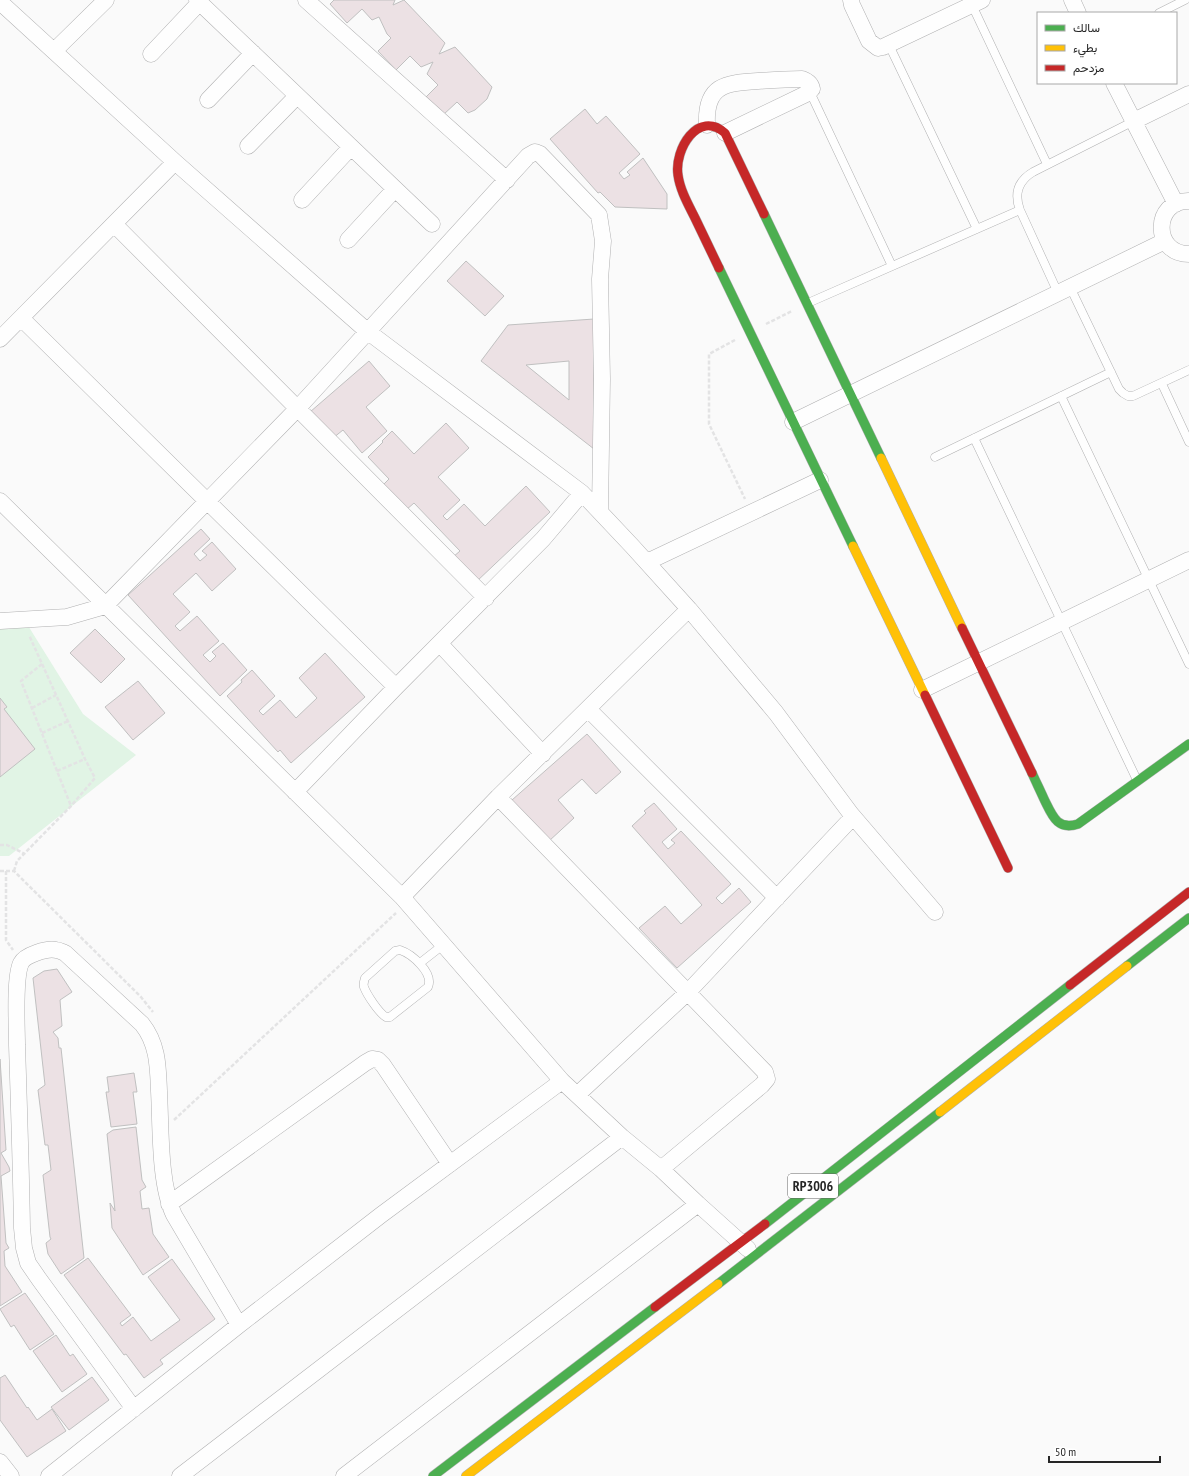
<svg xmlns="http://www.w3.org/2000/svg" width="1189" height="1476" viewBox="0 0 1189 1476" font-family="'PT Sans Narrow',Vazirmatn,sans-serif">
  <style>
    .green { fill: #e1f4e5 }
    .building { fill: #ece1e4; stroke: #c0c0c0; fill-rule: evenodd }
    .lines { fill: none; stroke-linecap: round; stroke-linejoin: round }
    .lane-casing { stroke: #b0b0b1; stroke-width: 9 }
    .street-casing { stroke: #b0b0b1; stroke-width: 17 }
    .fast-casing { stroke: #b0b0b1; stroke-width: 10 }
    .slow-casing { stroke: #b0b0b1; stroke-width: 10 }
    .jam-casing { stroke: #b0b0b1; stroke-width: 10 }
    .path { stroke: #e3e3e4; stroke-width: 2.5; stroke-dasharray: 4 2; stroke-linecap: butt }
    .lane { stroke: #fefefe; stroke-width: 8 }
    .street { stroke: #fefefe; stroke-width: 16 }
    .fast { stroke: #4caf50; stroke-width: 9 }
    .slow { stroke: #ffc107; stroke-width: 9 }
    .jam { stroke: #c62828; stroke-width: 9 }
    .labels { text-anchor: middle; dominant-baseline: central; stroke-width: 3; stroke-linejoin: round; paint-order: stroke }
    .shield { fill: #fff; stroke: #676767; stroke-width: 1 }
    .shield-label { font-size: 14px; font-weight: bold; fill: #262626 }
  </style>
  <rect width="100%" height="100%" fill="#fafafa"/>
  <!-- green -->
  <path class="green" d="M 27,624 L 83,714 L 136,755 L 9,856 L 0,856 L 0,625 Z"/>
  <!-- building -->
  <path class="building" d="M 334,0 L 395,0 L 393,5 L 404,0 L 445,43 L 439,54 L 455,47 L 492,87 L 487,99 L 475,110 L 468,113 L 457,102 L 443,115 L 426,97 L 438,85 L 427,74 L 433,62 L 421,67 L 410,56 L 396,70 L 378,51 L 391,38 L 387,34 L 379,17 L 372,20 L 362,9 L 347,23 L 330,4 Z
    M 585,109 L 597,124 L 606,116 L 640,154 L 619,173 L 624,179 L 630,175 L 627,172 L 643,158 L 667,194 L 667,209 L 615,207 L 600,192 L 598,193 L 550,139 Z
    M 466,261 L 504,296 L 485,316 L 447,281 Z
    M 594,319 L 594,449 L 481,361 L 508,325 ZM 569,361 L 569,400 L 526,365 Z
    M 369,361 L 390,386 L 366,407 L 387,431 L 362,453 L 343,430 L 333,438 L 310,412 Z
    M 446,423 L 469,448 L 438,477 L 460,500 L 443,516 L 447,520 L 464,504 L 485,526 L 526,486 L 550,512 L 476,582 L 453,557 L 460,551 L 414,503 L 406,510 L 382,486 L 389,479 L 368,457 L 383,442 L 382,441 L 392,431 L 414,454 Z
    M 201,529 L 210,539 L 194,554 L 200,561 L 207,555 L 202,551 L 212,542 L 236,569 L 212,591 L 196,573 L 173,594 L 190,612 L 175,626 L 180,631 L 197,616 L 219,641 L 203,655 L 210,662 L 216,656 L 212,652 L 223,643 L 247,670 L 220,696 L 128,595 Z
    M 95,629 L 125,659 L 101,683 L 70,653 Z
    M 325,653 L 365,697 L 291,763 L 280,750 L 278,752 L 227,696 L 242,682 L 241,680 L 252,670 L 275,696 L 259,711 L 263,715 L 280,700 L 296,718 L 317,698 L 299,678 Z
    M 138,681 L 165,713 L 133,740 L 105,707 Z
    M 0,698 L 7,707 L 4,709 L 35,749 L 0,777 Z
    M 587,734 L 621,772 L 596,794 L 582,779 L 558,800 L 574,818 L 549,841 L 512,800 Z
    M 654,803 L 677,829 L 662,842 L 668,849 L 675,843 L 671,840 L 681,831 L 731,884 L 716,898 L 722,904 L 739,888 L 751,902 L 677,968 L 639,928 L 665,906 L 681,924 L 702,905 L 632,826 L 646,813 L 644,811 Z
    M 57,969 L 72,992 L 60,1000 L 62,1026 L 53,1032 L 58,1038 L 59,1048 L 61,1048 L 84,1258 L 61,1274 L 48,1254 L 46,1243 L 51,1239 L 50,1237 L 43,1175 L 51,1170 L 48,1145 L 45,1145 L 38,1090 L 45,1085 L 33,978 L 44,971 Z
    M 0,1059 L 6,1150 L 1,1153 L 9,1167 L 10,1171 L 1,1176 L 6,1243 L 9,1248 L 4,1251 L 5,1266 L 22,1292 L 0,1306 Z
    M 134,1073 L 137,1092 L 133,1092 L 137,1124 L 111,1127 L 106,1092 L 109,1092 L 107,1077 Z
    M 136,1127 L 142,1180 L 146,1187 L 140,1191 L 142,1209 L 149,1208 L 153,1234 L 169,1257 L 143,1275 L 112,1228 L 110,1203 L 115,1211 L 107,1134 L 113,1130 Z
    M 88,1258 L 131,1315 L 120,1323 L 122,1326 L 133,1317 L 151,1341 L 180,1320 L 148,1277 L 172,1259 L 215,1319 L 160,1360 L 163,1364 L 144,1378 L 126,1354 L 124,1355 L 64,1275 Z
    M 25,1293 L 54,1334 L 30,1350 L 14,1325 L 11,1327 L 0,1309 Z
    M 56,1335 L 70,1356 L 73,1354 L 87,1374 L 62,1392 L 33,1351 Z
    M 5,1375 L 27,1408 L 28,1407 L 37,1420 L 52,1409 L 66,1431 L 27,1457 L 0,1420 L 0,1378 Z
    M 92,1377 L 109,1400 L 69,1430 L 51,1407 Z"/>
  <g class="lines">
    <!-- lane casing -->
    <g class="lane-casing">
      <path id="lane" d="M 972,5 L 1047,164
        M 1159,13 L 1185,0
        M 889,45 L 977,229
        M 810,92 L 892,266
        M 1070,287 L 1119,389 L 1123,393 L 1128,396 L 1133,396 L 1189,370
        M 1058,293 L 1020,210 C 1014,194 1018,181 1033,172 L 1134,121
        M 808,303 L 1020,210
        M 1162,384 L 1189,442
        M 1061,396 L 1189,664
        M 974,438 L 1137,780
        M 935,457 L 1111,372
        M 400,950 C 412,954 434,973 428,987 L 390,1017 L 386,1017 C 379,1013 367,995 364,987 C 363,984 364,981 365,978 L 395,951 Z
        M 420,963 L 443,945"/>
    </g>
    <!-- street casing -->
    <g class="street-casing">
      <path id="street" d="M 197,0 L 432,224
        M 306,0 L 507,180
        M 851,0 L 852,5 L 869,41 L 878,48 L 883,47 L 982,0
        M 1072,0 L 1078,13
        M 0,2 L 175,162 L 367,331 L 582,493 L 632,546 L 689,609 L 776,713 L 851,814 L 935,912
        M 54,51 L 106,0
        M 151,54 L 200,2
        M 1114,83 L 1176,204
        M 208,100 L 253,53
        M 1134,121 L 1189,94
        M 707,125 C 705,85 725,83 758,81 C 773,80 787,79 802,79 C 807,81 811,83 812,89 L 806,94 L 725,133
        M 248,146 L 297,96
        M 302,200 L 351,147
        M 1189,201 C 1153,200 1152,254 1189,254
        M 114,224 L 486,598
        M 348,240 L 395,189
        M 21,318 L 396,687
        M 0,339 L 175,162
        M 793,422 L 1165,241
        M 0,501 L 402,897 L 562,1081 L 622,1137 L 661,1169 L 698,1204 L 748,1249
        M 647,562 L 820,480
        M 0,621 L 67,617 L 105,606 L 297,409 L 528,156 L 535,152 L 540,154 L 599,215 L 603,241 L 600,279 L 602,379 L 600,511
        M 440,644 L 543,754
        M 922,690 L 1189,560
        M 588,709 L 777,898
        M 295,792 L 396,687 L 543,539 L 582,493
        M 498,797 L 765,1072 L 767,1079 L 762,1085 L 661,1169
        M 402,897 L 498,797 L 689,609
        M 577,1095 L 688,992 L 850,820 L 851,814
        M 169,1204 L 365,1063 L 372,1059 L 378,1060 L 383,1065 L 450,1164
        M 134,1409 L 39,1279 L 28,1263 L 24,1248 L 22,1228 C 21,1167 19,1106 17,1045 C 17,1028 14,978 21,963 C 25,955 47,948 56,950 C 59,950 62,952 65,953 L 142,1024 C 158,1044 158,1067 159,1091 C 161,1127 159,1184 174,1215 L 239,1325
        M 0,1462 L 11,1476
        M 49,1476 L 239,1325 L 381,1215 L 562,1081
        M 180,1476 L 622,1137
        M 344,1476 L 698,1204"/>
    </g>
    <!-- fast casing -->
    <g class="fast-casing">
      <path id="fast" d="M 764,214 L 881,458
        M 719,268 L 853,546
        M 1032,773 C 1036,782 1040,790 1044,799 C 1052,815 1057,831 1078,824 L 1189,744
        M 1127,966 L 1189,918
        M 765,1224 L 1070,985
        M 718,1284 L 940,1112
        M 433,1476 L 655,1307"/>
    </g>
    <!-- slow casing -->
    <g class="slow-casing">
      <path id="slow" d="M 881,458 L 962,628
        M 853,546 L 925,695
        M 940,1112 L 1127,966
        M 466,1476 L 718,1284"/>
    </g>
    <!-- jam casing -->
    <g class="jam-casing">
      <path id="jam" d="M 719,268 C 711,251 703,235 695,218 C 688,204 680,190 678,175 C 674,150 698,109 725,133 L 764,214
        M 962,628 L 1032,773
        M 925,695 L 1008,868
        M 1070,985 L 1189,892
        M 655,1307 L 765,1224"/>
    </g>
    <!-- path -->
    <path class="path" d="M 766,324 L 792,311
      M 735,340 L 709,354 L 709,424 L 745,499
      M 42,664 L 21,681 L 71,806
      M 32,708 L 56,695
      M 42,733 L 68,721
      M 57,771 L 85,759
      M 0,845 L 7,845 L 25,854
      M 0,871 L 14,871 L 18,875 L 141,997 L 153,1012
      M 6,871 L 6,940 L 13,950
      M 14,871 L 17,861 L 71,806 L 95,778 L 85,759 L 29,635
      M 174,1120 L 396,913"/>
    <!-- lane -->
    <use href="#lane" class="lane"/>
    <!-- street -->
    <use href="#street" class="street"/>
    <!-- fast -->
    <use href="#fast" class="fast"/>
    <!-- slow -->
    <use href="#slow" class="slow"/>
    <!-- jam -->
    <use href="#jam" class="jam"/>
  </g>
  <g class="labels">
    <!-- shield labels -->
    <rect class="shield" x="788" y="1174" width="50" height="24" rx="3"/>
    <g class="shield-label">
      <text x="813" y="1186">RP3006</text>
    </g>
  </g>
  <!-- legend -->
  <rect x="1037" y="12" width="140" height="72" fill="#ffffff" stroke="#a8a8a8"/>
  <rect x="1045" y="25" width="20" height="6" fill="#4caf50" stroke="#a8a8a8"/>
  <text x="1073" y="32" font-size="12" fill="#262626">سالك</text>
  <rect x="1045" y="45" width="20" height="6" fill="#ffc107" stroke="#a8a8a8"/>
  <text x="1073" y="52" font-size="12" fill="#262626">بطيء</text>
  <rect x="1045" y="65" width="20" height="6" fill="#c62828" stroke="#a8a8a8"/>
  <text x="1073" y="72" font-size="12" fill="#262626">مزدحم</text>
  <!-- scale -->
  <path d="M1049 1456v6h111v-6" fill="none" stroke="#262626" stroke-width="2"/>
  <text x="1055" y="1456" font-size="12" fill="#262626" stroke="#ffffff" stroke-width="3" paint-order="stroke">50 m</text>
</svg>
